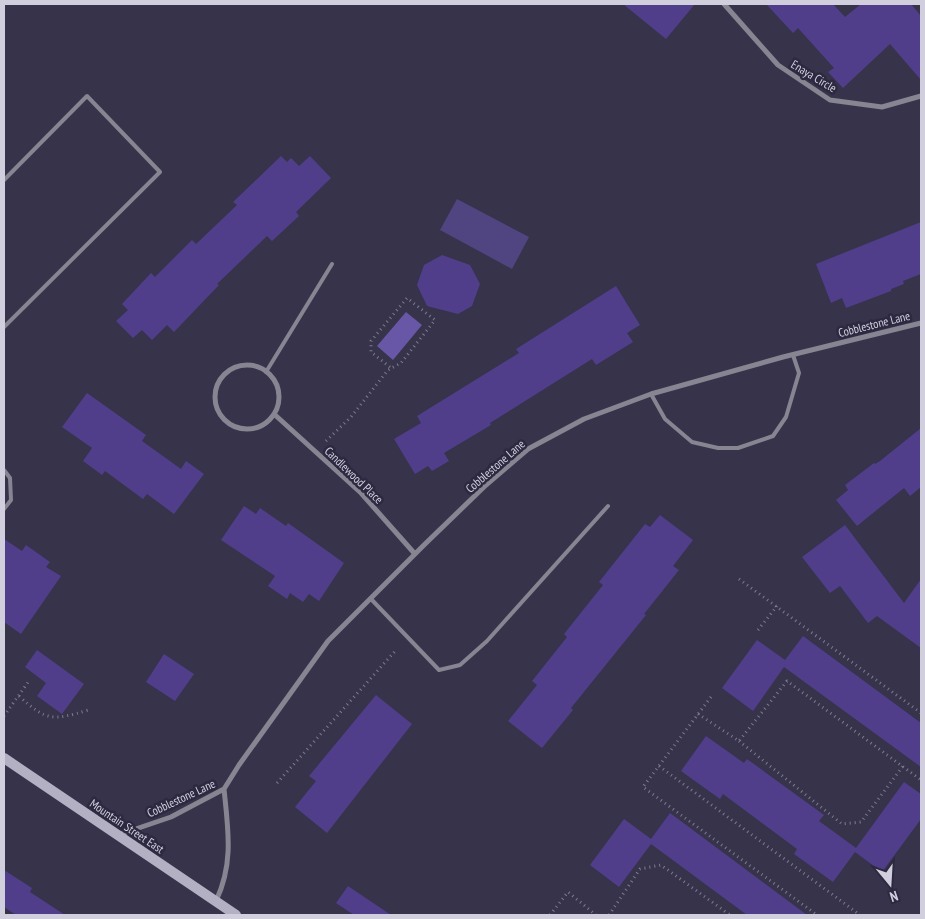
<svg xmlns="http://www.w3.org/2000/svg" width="925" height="919" viewBox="0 0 925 919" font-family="'PT Sans Narrow',sans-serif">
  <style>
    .green { fill: #504481 }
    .water { fill: #6857a7 }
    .building { fill: #503e8b }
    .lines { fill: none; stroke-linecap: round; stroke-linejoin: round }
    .path { stroke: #7f7c90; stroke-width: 3; stroke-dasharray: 1 4; stroke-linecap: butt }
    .lane { stroke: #868591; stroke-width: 4 }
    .street { stroke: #868591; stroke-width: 5 }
    .secondary { stroke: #b3b0c4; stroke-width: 10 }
    .labels { text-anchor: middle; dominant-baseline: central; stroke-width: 5; stroke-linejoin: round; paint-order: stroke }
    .street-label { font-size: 12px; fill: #d1cfde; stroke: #2d2940 }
  </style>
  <rect width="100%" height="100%" fill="#37334b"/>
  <!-- green -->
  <path class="green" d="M 457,199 L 529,237 L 512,269 L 440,230 Z"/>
  <!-- water -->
  <path class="water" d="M 406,312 L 422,325 L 393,360 L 377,346 Z"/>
  <!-- building -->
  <path class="building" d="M 623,4 L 695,4 L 666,39 Z
    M 766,4 L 833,4 L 845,17 L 861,4 L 911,4 L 921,16 L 921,80 L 890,44 L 843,88 L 828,72 L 834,68 L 798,28 L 793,33 Z
    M 281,156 L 287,162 L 291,158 L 299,166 L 310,156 L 331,178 L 296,212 L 299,216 L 272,241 L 267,236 L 217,284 L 219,285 L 174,332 L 167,325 L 152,340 L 142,330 L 133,338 L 116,321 L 128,310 L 122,304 L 151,273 L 155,277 L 192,240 L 196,244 L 237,205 L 233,202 Z
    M 921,222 L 921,274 L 903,281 L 904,284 L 891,289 L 891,291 L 846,308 L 842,298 L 831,303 L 816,264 Z
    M 442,255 L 470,265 L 480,284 L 472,306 L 458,314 L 427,306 L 417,285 L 424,265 Z
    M 616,286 L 640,325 L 627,333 L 633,342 L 596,365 L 592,359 L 490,423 L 491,425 L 444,453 L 449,461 L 432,471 L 428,466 L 415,474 L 394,439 L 421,423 L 417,416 L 519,353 L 516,349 Z
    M 87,393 L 146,435 L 142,441 L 181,469 L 186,461 L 204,474 L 174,514 L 147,494 L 143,499 L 105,471 L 102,475 L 83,461 L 92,448 L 62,427 Z
    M 921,428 L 921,487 L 910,496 L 904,488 L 857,526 L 836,500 L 848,490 L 845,485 L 874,463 L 875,464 L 880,461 Z
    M 244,506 L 256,514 L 260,508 L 286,526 L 288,523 L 344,563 L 319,601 L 309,594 L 303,602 L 290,593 L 287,599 L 268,586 L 275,576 L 221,540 Z
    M 660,515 L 693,540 L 673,566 L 679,570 L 644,614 L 646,615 L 571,708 L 573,710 L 542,748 L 508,721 L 537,685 L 532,681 L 567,637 L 564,634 L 603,585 L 599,582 L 645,524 L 650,527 Z
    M 845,525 L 904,603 L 921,579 L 921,648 L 877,616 L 868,623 L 840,586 L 830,593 L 802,557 Z
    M 4,539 L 22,551 L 26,545 L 50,562 L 46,567 L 61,576 L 21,634 L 4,622 Z
    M 803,636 L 921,723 L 921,767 L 784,667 L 753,711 L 722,688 L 757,640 L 785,660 Z
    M 37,650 L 84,684 L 62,714 L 37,696 L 46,683 L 25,667 Z
    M 164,654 L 194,674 L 175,701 L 146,682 Z
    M 376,695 L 412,724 L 327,833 L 295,807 L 316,781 L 309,776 Z
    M 706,736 L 744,763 L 747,759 L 824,815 L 819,821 L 856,848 L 904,782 L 921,794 L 921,819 L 882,872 L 855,852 L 833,882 L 794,854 L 797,849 L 723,794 L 720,799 L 681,771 Z
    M 670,813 L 807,915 L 747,915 L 651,844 L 619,887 L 590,865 L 624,819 L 651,839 Z
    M 4,870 L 32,888 L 30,892 L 65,915 L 16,915 L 4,907 Z
    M 348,886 L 391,915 L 354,915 L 336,903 Z"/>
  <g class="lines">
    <!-- path -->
    <path class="path" d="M 326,441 L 351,417 L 388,370 L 401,363 L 435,320 L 407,298 L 371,341 L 371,352 L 391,368
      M 739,579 L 921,713
      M 758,630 L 777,606
      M 19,696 C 46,721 53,721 88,710
      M 711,697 L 643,787 L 817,915
      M 698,714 L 739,741 L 787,681 L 921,780
      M 4,716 L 29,681
      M 739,741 L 842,824 L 861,822 L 903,766
      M 659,766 L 860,915
      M 277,783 L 397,649
      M 550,915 L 568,892 L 596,915
      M 609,915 L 640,869 L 661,865 L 730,915"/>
    <!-- lane -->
    <path class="lane" d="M 4,180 L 87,96 L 160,172 L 4,327
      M 266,372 L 332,264
      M 651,394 L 665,419 L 692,442 L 718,448 L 738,448 L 773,436 L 786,417 L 799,373 L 793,355
      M 4,470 L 10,478 L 11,500 L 4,509
      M 371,599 L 439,670 L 460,665 L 487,641 L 608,506"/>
    <!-- street -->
    <path class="street" d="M 724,4 L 778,65 L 830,100 L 882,107 L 921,96
      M215 397a32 32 0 1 1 64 0a32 32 0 1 1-64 0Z
      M 274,414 L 361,493 L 415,554
      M 118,835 L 171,817 L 224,789 L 239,765 L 328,641 L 424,545 L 486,485 L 528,449 L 584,419 L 651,394 L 783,357 L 921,323
      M 216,901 C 234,863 228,829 224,789"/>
    <!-- secondary -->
    <path class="secondary" d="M 4,758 L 236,915"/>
  </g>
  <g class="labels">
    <!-- street labels -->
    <g class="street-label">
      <text transform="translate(814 76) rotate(31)">Enaya Circle</text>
      <text transform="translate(874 324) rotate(-14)">Cobblestone Lane</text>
      <text transform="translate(495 466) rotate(-41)">Cobblestone Lane</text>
      <text transform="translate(354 475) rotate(44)">Candlewood Place</text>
      <text transform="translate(181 798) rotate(-25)">Cobblestone Lane</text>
      <text transform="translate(127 826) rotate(34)">Mountain Street East</text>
    </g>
  </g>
  <!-- border -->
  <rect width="925" height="919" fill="none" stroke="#d1cfde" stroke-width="10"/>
  <!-- north arrow -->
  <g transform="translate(890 884) rotate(162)" stroke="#2d2940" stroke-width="4" paint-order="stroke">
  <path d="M0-4L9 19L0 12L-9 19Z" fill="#d1cfde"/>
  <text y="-8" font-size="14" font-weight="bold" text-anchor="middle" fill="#d1cfde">N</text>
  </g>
</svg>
